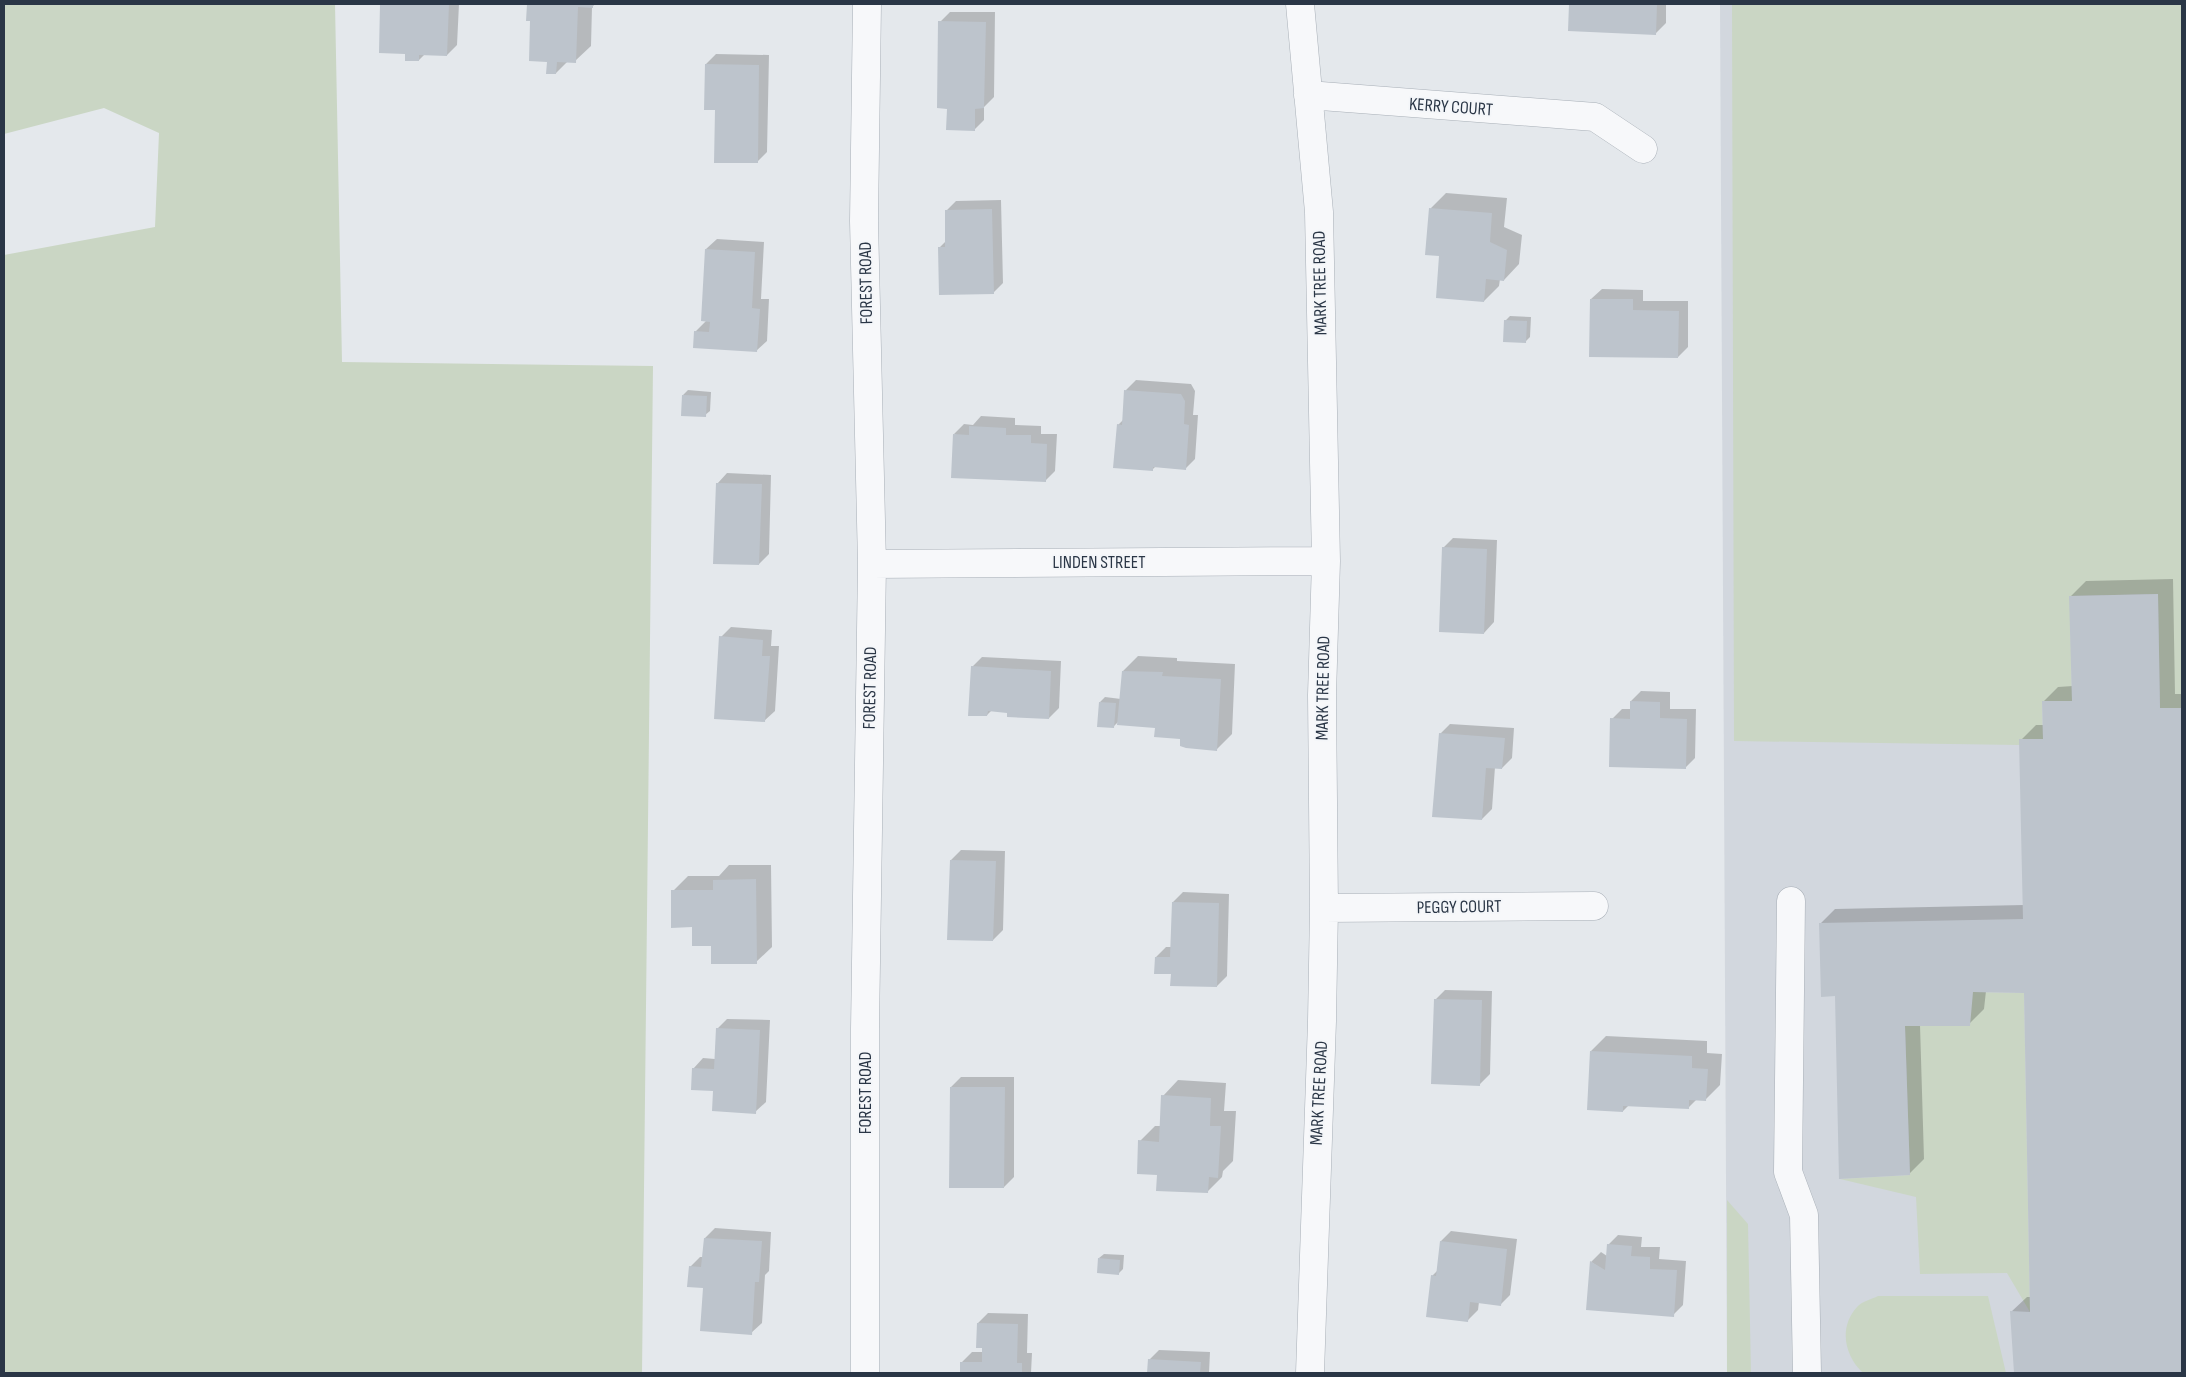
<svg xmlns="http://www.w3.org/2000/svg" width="2186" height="1377" viewBox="0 0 2186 1377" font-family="'Sofia Sans Condensed',sans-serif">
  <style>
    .built { fill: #d2d7de }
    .green { fill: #cad6c4 }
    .shadow { fill: #0003 }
    .building { fill: #bdc4cc }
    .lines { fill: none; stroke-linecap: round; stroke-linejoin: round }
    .minor-casing { stroke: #a8afb7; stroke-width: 29 }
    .minor { stroke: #f7f8fa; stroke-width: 28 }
    .labels { text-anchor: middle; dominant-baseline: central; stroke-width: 4; stroke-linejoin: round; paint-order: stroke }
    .street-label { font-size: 18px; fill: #2a3646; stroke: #f4f6f9 }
  </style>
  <rect width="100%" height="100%" fill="#e4e8ec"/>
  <!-- built -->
  <path class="built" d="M 1720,4 L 2182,4 L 2182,1373 L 1727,1373 Z"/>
  <!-- green -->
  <path class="green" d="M 4,4 L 335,4 L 342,362 L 653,366 L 642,1373 L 4,1373 L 4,255 L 155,227 L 159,133 L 104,108 L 4,134 Z
    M 1732,4 L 2182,4 L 2182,708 L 2160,708 L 2158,594 L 2070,596 L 2072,701 L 2042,701 L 2043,739 L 2020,745 L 1734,741 Z
    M 1973,992 L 2024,993 L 2030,1312 L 2007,1273 L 1920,1274 L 1916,1197 L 1840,1179 L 1910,1175 L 1905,1026 Z
    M 1727,1200 L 1748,1224 L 1751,1373 L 1727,1373 Z
    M 1878,1296 L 1988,1296 L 2006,1373 L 1863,1373 C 1845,1356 1838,1328 1857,1307 C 1861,1302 1872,1299 1878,1296 Z"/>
  <!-- shadow -->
  <path class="shadow" d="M 382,4 L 459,4 L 457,45 L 447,55 L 425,54 L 419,60 L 406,53 L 380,52 Z
    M 528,4 L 595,4 L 592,7 L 591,46 L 575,61 L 568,61 L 556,73 L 548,61 L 532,20 L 528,20 Z
    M 1570,4 L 1666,4 L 1666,23 L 1655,34 L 1569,30 Z
    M 950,12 L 995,12 L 994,97 L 984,107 L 984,120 L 974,130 L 948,107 L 940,22 Z
    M 716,54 L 769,55 L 767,152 L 757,162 L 716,109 L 706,64 Z
    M 1446,193 L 1507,198 L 1504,227 L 1522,235 L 1519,264 L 1504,280 L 1500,279 L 1499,286 L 1484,301 L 1440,255 L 1431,208 Z
    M 1001,200 L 1003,283 L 993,293 L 939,248 L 946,241 L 946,211 L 956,201 Z
    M 717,239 L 764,242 L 761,299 L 769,299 L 767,341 L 756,351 L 695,332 L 706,321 L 706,249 Z
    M 1602,289 L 1643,290 L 1643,301 L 1688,301 L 1688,347 L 1678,357 L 1591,299 Z
    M 1510,316 L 1531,317 L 1530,337 L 1526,341 L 1505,321 Z
    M 1136,380 L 1191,384 L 1195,391 L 1193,415 L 1198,415 L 1195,459 L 1185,469 L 1156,466 L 1152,470 L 1118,425 L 1124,419 L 1126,390 Z
    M 688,390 L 711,392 L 710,411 L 705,415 L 683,395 Z
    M 981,416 L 1015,418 L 1015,425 L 1041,426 L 1041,434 L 1057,434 L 1055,471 L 1045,481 L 954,434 L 964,424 L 973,425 Z
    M 727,473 L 771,475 L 769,554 L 759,564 L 717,484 Z
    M 1453,538 L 1497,540 L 1494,622 L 1484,633 L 1443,548 Z
    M 2173,579 L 2175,694 L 2182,694 L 2182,1373 L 2015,1373 L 2011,1312 L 2027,1297 L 2031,1297 L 2025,992 L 1986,991 L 1984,1009 L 1969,1024 L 1920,1025 L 1924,1159 L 1909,1174 L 1836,994 L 1820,924 L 1835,909 L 2024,905 L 2021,740 L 2036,725 L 2044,725 L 2043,702 L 2058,687 L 2073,686 L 2071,596 L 2086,581 Z
    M 731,627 L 772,630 L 771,646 L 779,646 L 775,711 L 764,721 L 721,637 Z
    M 1138,656 L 1177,658 L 1177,661 L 1235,664 L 1232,734 L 1217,749 L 1181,738 L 1157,726 L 1118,722 L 1113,727 L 1100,702 L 1105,697 L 1121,699 L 1123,671 Z
    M 982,657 L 1061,661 L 1059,708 L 1049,718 L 992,710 L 987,715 L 972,667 Z
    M 1641,691 L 1670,692 L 1670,709 L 1696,709 L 1695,758 L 1685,768 L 1612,719 L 1622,709 L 1631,709 L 1631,701 Z
    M 1450,724 L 1514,728 L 1512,758 L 1502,768 L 1495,767 L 1492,809 L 1482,819 L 1440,734 Z
    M 961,850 L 1005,851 L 1003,930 L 993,940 L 951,860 Z
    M 729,865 L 771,865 L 772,947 L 756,962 L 712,945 L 694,926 L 673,891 L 688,876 L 719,876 Z
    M 1183,892 L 1229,894 L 1227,976 L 1217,986 L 1156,957 L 1166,947 L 1172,947 L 1173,902 Z
    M 1445,990 L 1492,991 L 1490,1074 L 1480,1084 L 1435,1000 Z
    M 727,1019 L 770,1020 L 766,1102 L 755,1112 L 714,1090 L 693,1069 L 703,1058 L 715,1059 L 717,1029 Z
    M 1606,1036 L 1707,1041 L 1707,1053 L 1722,1054 L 1720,1085 L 1705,1100 L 1697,1099 L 1688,1108 L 1629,1105 L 1623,1111 L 1591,1051 Z
    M 961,1077 L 1014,1077 L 1014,1177 L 1004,1187 L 951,1087 Z
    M 1178,1080 L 1226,1083 L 1224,1111 L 1236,1111 L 1233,1161 L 1223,1171 L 1222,1177 L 1207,1192 L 1158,1173 L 1140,1141 L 1155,1126 L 1161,1126 L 1163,1096 Z
    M 715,1228 L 771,1232 L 769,1271 L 765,1275 L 762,1323 L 751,1333 L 704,1286 L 690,1267 L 700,1257 L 703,1257 L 705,1238 Z
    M 1451,1231 L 1517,1239 L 1510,1295 L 1500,1305 L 1479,1302 L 1478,1310 L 1468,1320 L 1432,1276 L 1438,1270 L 1441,1241 Z
    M 1618,1235 L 1642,1237 L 1641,1247 L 1660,1247 L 1659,1259 L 1686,1261 L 1683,1305 L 1673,1315 L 1591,1262 L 1601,1252 L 1607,1256 L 1608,1245 Z
    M 1104,1254 L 1124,1255 L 1123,1269 L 1118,1274 L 1099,1258 Z
    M 988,1313 L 1028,1314 L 1027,1353 L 1032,1353 L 1031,1373 L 962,1373 L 962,1362 L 972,1352 L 984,1352 L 978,1323 Z
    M 1159,1350 L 1210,1352 L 1209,1373 L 1148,1373 L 1149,1360 Z"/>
  <!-- building -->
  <path class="building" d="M 380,4 L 449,4 L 447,56 L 419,55 L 419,61 L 405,61 L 405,54 L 379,53 Z
    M 527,4 L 593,4 L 593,8 L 578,7 L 576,63 L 557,62 L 556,74 L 546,74 L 547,62 L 529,61 L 530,21 L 526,21 Z
    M 1569,4 L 1657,4 L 1656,35 L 1568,31 Z
    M 938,21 L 986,22 L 984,108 L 975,109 L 975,131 L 946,130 L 947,109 L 937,108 Z
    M 705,64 L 759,65 L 758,163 L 714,163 L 715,110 L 704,110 Z
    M 1429,208 L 1492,213 L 1490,242 L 1507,250 L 1504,281 L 1486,279 L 1484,302 L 1436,298 L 1439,256 L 1425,255 Z
    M 992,209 L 994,294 L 939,295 L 938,247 L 945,247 L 945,210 Z
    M 705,249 L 755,252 L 752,308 L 760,309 L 757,352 L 693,348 L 694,331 L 709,332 L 710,322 L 701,321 Z
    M 1590,299 L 1633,299 L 1633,310 L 1679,311 L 1678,358 L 1589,357 Z
    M 1504,320 L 1527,321 L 1526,343 L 1503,342 Z
    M 1124,390 L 1181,394 L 1185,401 L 1184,424 L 1189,425 L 1186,470 L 1153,467 L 1153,471 L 1113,468 L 1117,424 L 1122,425 Z
    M 682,395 L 707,396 L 706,417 L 681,416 Z
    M 969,426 L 1006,428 L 1006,435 L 1031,435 L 1031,443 L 1047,444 L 1046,482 L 951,478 L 953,434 L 969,435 Z
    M 716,483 L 762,484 L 759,565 L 713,564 Z
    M 1442,547 L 1487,549 L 1484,634 L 1439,632 Z
    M 2158,594 L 2160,708 L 2182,708 L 2182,1373 L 2014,1373 L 2010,1311 L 2030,1312 L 2024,993 L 1973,992 L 1970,1026 L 1905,1026 L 1910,1175 L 1839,1179 L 1835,996 L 1821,997 L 1819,923 L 2023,919 L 2019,739 L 2043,739 L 2042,701 L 2072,701 L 2069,596 Z
    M 719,636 L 763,640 L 762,656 L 770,656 L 765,722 L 714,719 Z
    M 971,666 L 1051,671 L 1049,719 L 1007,717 L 1007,713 L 988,711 L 987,716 L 968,716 Z
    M 1122,671 L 1163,672 L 1162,676 L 1221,679 L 1217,751 L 1186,748 L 1180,746 L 1180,739 L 1154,737 L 1155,728 L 1117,725 Z
    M 1630,701 L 1660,702 L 1660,718 L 1687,719 L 1686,769 L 1609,767 L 1610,718 L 1630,719 Z
    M 1099,702 L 1116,703 L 1114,728 L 1097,727 Z
    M 1439,733 L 1505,738 L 1502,769 L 1486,768 L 1482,820 L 1432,817 Z
    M 950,860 L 996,861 L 993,941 L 947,940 Z
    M 756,879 L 757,964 L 711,964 L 711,946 L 692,946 L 692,927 L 671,928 L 671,890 L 713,890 L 713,880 Z
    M 1172,902 L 1219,903 L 1217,987 L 1170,986 L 1171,974 L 1154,974 L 1155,957 L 1170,957 Z
    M 1434,999 L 1482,1000 L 1480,1086 L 1431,1084 Z
    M 716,1028 L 760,1030 L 756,1114 L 712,1111 L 713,1091 L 691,1090 L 692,1068 L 714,1069 Z
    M 1590,1051 L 1692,1056 L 1692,1068 L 1708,1069 L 1706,1101 L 1689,1100 L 1689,1109 L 1623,1106 L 1623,1112 L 1587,1110 Z
    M 950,1087 L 1005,1087 L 1004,1188 L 949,1188 Z
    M 1161,1095 L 1211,1098 L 1210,1126 L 1221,1126 L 1218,1178 L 1209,1177 L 1208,1193 L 1156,1191 L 1157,1175 L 1137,1174 L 1138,1140 L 1159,1142 Z
    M 704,1238 L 762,1241 L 759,1282 L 755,1282 L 752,1335 L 700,1331 L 703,1288 L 687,1287 L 689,1266 L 701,1267 Z
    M 1440,1241 L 1507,1249 L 1501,1306 L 1470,1302 L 1468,1322 L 1426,1317 L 1431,1275 L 1436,1276 Z
    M 1607,1244 L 1632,1246 L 1631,1256 L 1650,1257 L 1650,1269 L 1677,1270 L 1674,1317 L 1586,1310 L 1590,1261 L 1605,1270 Z
    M 1098,1258 L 1120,1260 L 1119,1275 L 1097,1273 Z
    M 977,1323 L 1018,1324 L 1017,1363 L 1022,1363 L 1022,1373 L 960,1373 L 960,1362 L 982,1362 L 982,1348 L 976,1348 Z
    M 1148,1359 L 1201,1362 L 1200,1373 L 1147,1373 Z"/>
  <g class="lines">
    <!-- minor casing -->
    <g class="minor-casing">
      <path id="minor" d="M 1300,4 L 1319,212 L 1326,561 L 1322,695 L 1324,908 L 1322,1021 L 1310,1373
        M 1308,95 L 1595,117 L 1643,149
        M 872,564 L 1326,561
        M 1791,901 L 1788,1172 L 1804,1215 L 1807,1373
        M 1324,908 L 1594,906
        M 865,1373 L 865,1029 L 872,564 L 864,221 L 867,4"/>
    </g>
    <!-- minor -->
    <use href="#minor" class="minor"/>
  </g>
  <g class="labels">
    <!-- street labels -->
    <g class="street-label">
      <text transform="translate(1451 107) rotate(4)">KERRY COURT</text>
      <text transform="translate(866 283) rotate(-91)">FOREST ROAD</text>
      <text transform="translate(1320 283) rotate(-91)">MARK TREE ROAD</text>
      <text x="1099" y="562">LINDEN STREET</text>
      <text transform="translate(870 688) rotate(-89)">FOREST ROAD</text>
      <text transform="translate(1323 688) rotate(-89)">MARK TREE ROAD</text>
      <text transform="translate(1459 907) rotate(-1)">PEGGY COURT</text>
      <text transform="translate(865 1093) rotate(-90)">FOREST ROAD</text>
      <text transform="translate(1319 1093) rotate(-87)">MARK TREE ROAD</text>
    </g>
  </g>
  <!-- border -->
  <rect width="2186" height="1377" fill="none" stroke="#2a3646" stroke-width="10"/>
</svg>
